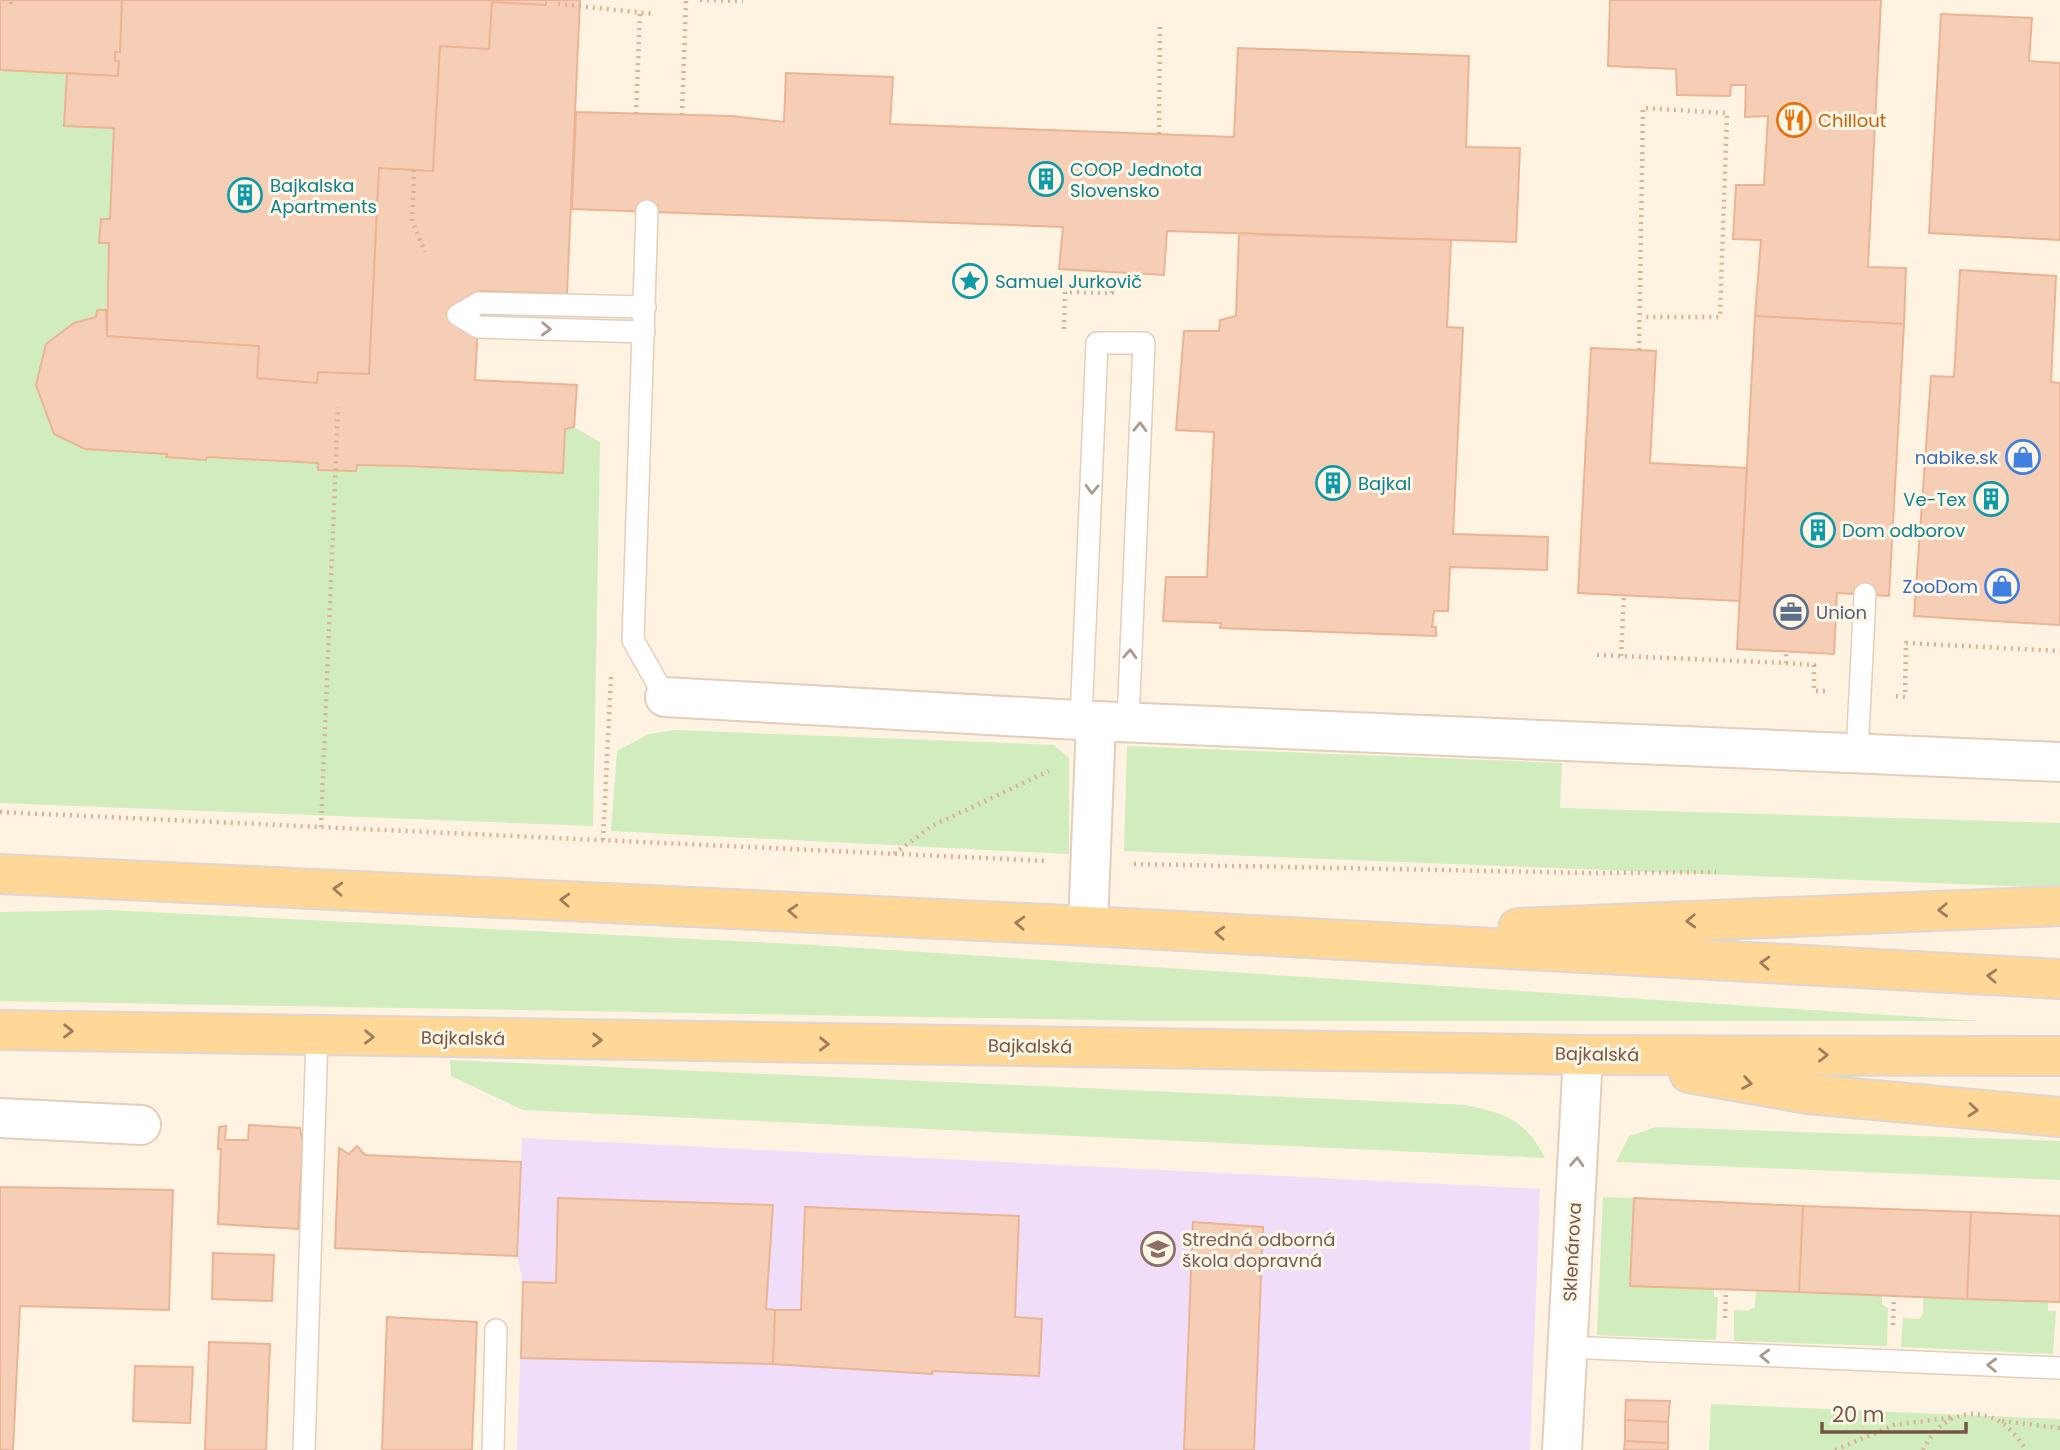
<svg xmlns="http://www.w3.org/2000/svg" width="2060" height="1450" viewBox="0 0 2060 1450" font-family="Poppins,sans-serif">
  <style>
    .education { fill: #efddfa }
    .green { fill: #d1edbe }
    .building { fill: #f6ceb5; stroke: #eab495; stroke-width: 2 }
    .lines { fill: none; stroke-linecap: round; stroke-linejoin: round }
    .service-casing { stroke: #e3cebb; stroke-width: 24 }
    .minor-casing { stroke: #e3cebb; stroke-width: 42 }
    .primary-casing { stroke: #ded6d2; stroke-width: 42 }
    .path { stroke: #dbb299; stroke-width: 4.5; stroke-dasharray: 2 5; stroke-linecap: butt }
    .service { stroke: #fff; stroke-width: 21 }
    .minor { stroke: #fff; stroke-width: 38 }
    .primary { stroke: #ffd796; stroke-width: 38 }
    .oneway { stroke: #ad9a8f }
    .oneway2 { stroke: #a07d5d }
    .labels { text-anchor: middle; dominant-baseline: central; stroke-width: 6; stroke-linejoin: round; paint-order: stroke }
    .food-label { font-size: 18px; fill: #c56008; stroke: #fff6e8; text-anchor: start }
    .culture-label { font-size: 18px; fill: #0d838f; stroke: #fff6e8; text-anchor: start }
    .shop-label { font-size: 18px; fill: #366cbe; stroke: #fff6e8; text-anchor: end }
    .service-label { font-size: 18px; fill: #4e5e75; stroke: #fff6e8; text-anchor: start }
    .street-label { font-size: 18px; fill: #775645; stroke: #fff6e8 }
    .education-label { font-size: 18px; fill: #785e54; stroke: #fff6e8; text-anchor: start }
  </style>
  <rect width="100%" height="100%" fill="#fef2e0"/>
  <!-- education -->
  <path class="education" d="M 522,1138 L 1540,1189 L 1530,1450 L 517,1450 L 523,1282 L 517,1256 Z"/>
  <!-- green -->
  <path class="green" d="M 0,70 L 67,73 L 64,126 L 114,128 L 110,219 L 99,243 L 109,243 L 106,310 L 97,310 L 96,317 L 74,323 L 46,344 L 36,385 L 54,434 L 85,449 L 167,454 L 167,456 L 206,459 L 207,457 L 318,463 L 318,470 L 356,471 L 357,465 L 563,473 L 565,429 L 574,427 L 600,442 L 593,826 L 0,803 Z
    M 674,730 L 1054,745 L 1069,758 L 1069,854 L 611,831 L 617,751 L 649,734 Z
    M 1127,746 L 1562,763 L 1560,808 L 2060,823 L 2060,888 L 1124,851 Z
    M 110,910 L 814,945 L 1981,1021 L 1159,1021 L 0,1001 L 0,912 Z
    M 450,1060 L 1466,1105 C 1506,1114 1525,1119 1545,1158 L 523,1110 L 451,1076 Z
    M 1656,1127 L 2060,1141 L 2060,1180 L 1616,1162 L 1629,1136 Z
    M 1603,1197 L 1634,1198 L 1630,1285 L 1714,1289 L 1714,1297 L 1718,1297 L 1716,1340 L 1597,1335 Z
    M 1756,1290 L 1882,1295 L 1882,1304 L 1888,1308 L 1887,1346 L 1734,1341 L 1734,1310 L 1747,1311 L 1755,1307 Z
    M 1923,1297 L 2048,1302 L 2048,1311 L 2056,1311 L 2053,1354 L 1901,1347 L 1903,1318 L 1919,1319 L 1923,1314 Z
    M 1711,1404 L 2060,1419 L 2060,1450 L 1709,1450 Z"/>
  <!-- building -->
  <path class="building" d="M 0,0 L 122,0 L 120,52 L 115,52 L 115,61 L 119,61 L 118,76 L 0,70 Z
    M 122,0 L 546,0 L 546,5 L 492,2 L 489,49 L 440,46 L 433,171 L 379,168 L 369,374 L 318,372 L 317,383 L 257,378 L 259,346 L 107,336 L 109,243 L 99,243 L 101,219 L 110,219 L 114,128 L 64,126 L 67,73 L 118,76 L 119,61 L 115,61 L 115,52 L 120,52 Z
    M 546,0 L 580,0 L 567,294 L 480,291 L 475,380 L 577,385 L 574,427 L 565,429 L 563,473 L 406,466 L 357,465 L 356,471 L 318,470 L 318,463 L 207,457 L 206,460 L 166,457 L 167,454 L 85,449 L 54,434 L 36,385 L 46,344 L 74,323 L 96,317 L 97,310 L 106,310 L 107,336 L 259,346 L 257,378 L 317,383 L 318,372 L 369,374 L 379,168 L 433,171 L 440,46 L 489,49 L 492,2 L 546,5 Z
    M 1610,0 L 1881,0 L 1868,267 L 1906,268 L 1904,324 L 1755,316 L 1761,240 L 1733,239 L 1736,185 L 1764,185 L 1768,116 L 1745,117 L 1746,85 L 1731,85 L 1730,96 L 1677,95 L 1676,69 L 1608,66 Z
    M 1941,14 L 2032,18 L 2029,61 L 2060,63 L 2060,240 L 1929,233 Z
    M 1238,48 L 1469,56 L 1466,147 L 1520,148 L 1516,242 L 1167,231 L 1164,275 L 1059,269 L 1063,227 L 572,209 L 576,112 L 732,116 L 784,122 L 786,73 L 893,77 L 890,124 L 1234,137 Z
    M 1239,234 L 1451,240 L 1447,327 L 1463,328 L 1453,534 L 1548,537 L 1547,570 L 1450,567 L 1448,611 L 1434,611 L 1432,627 L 1436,627 L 1436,636 L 1220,628 L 1221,623 L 1163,621 L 1166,577 L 1207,577 L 1214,432 L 1176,430 L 1184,331 L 1219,331 L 1220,320 L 1236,316 Z
    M 1960,270 L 2056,276 L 2051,382 L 2060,383 L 2060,625 L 1914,616 L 1931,376 L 1954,377 Z
    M 1755,316 L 1904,324 L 1889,596 L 1837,593 L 1834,654 L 1737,649 Z
    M 1591,348 L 1656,351 L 1650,463 L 1747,468 L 1740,601 L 1578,593 Z
    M 249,1125 L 300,1128 L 303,1144 L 298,1229 L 218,1224 L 221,1149 L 218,1149 L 219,1127 L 226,1126 L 225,1140 L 248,1140 Z
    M 357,1146 L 365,1155 L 521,1162 L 517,1256 L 335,1248 L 339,1148 L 349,1154 Z
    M 0,1187 L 173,1190 L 169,1310 L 20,1306 L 13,1450 L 0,1450 Z
    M 558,1198 L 773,1205 L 766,1309 L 775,1310 L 773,1364 L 521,1358 L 523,1282 L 556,1283 Z
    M 1634,1198 L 1803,1206 L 1799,1292 L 1630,1286 Z
    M 1803,1206 L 1971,1212 L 1967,1299 L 1799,1292 Z
    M 805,1207 L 1019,1216 L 1015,1317 L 1042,1319 L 1039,1376 L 932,1371 L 932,1374 L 773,1364 L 775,1310 L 801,1310 Z
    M 1971,1212 L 2060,1216 L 2060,1302 L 1967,1299 Z
    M 1193,1222 L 1263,1227 L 1254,1450 L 1184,1450 Z
    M 213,1253 L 274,1255 L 272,1301 L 212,1299 Z
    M 387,1317 L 477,1322 L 472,1450 L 382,1450 Z
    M 209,1342 L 270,1344 L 266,1450 L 205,1450 Z
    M 135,1366 L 193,1367 L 190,1423 L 133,1421 Z
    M 1626,1400 L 1670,1401 L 1668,1422 L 1625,1420 Z
    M 1625,1420 L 1668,1422 L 1668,1443 L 1625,1441 Z
    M 1625,1441 L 1668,1443 L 1668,1450 L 1624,1450 Z"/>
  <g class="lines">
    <!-- service casing -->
    <g class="service-casing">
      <path id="service" d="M 647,211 L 633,640 L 665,697
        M 644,332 L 478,327 L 458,315 L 479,303 L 645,307
        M 1081,720 L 1097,343 L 1144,343 L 1128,722
        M 1857,754 L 1865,594
        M 1566,1347 L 2060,1368
        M 304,1450 L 317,1036
        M 493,1450 L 496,1330"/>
    </g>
    <!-- minor casing -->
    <g class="minor-casing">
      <path id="minor" d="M 665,697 L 1096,721 L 2060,762
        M 1088,926 L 1096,721
        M 0,1118 L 141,1125
        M 1562,1450 L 1583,1055"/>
    </g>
    <!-- primary casing -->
    <g class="primary-casing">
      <path id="primary" d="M 0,874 L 1088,926 L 2060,979
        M 1518,928 L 2060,906
        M 0,1030 L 1583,1055 L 2060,1056
        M 1689,1073 L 1808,1094 L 2060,1117"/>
    </g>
    <!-- path -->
    <path class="path" d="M 700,0 L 743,1
      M 11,4 L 11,0
      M 558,4 L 655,14
      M 636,114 L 640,12
      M 682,115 L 686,0
      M 1159,134 L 1160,24
      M 414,170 L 412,221 L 425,252
      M 1064,329 L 1065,292 L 1112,293 L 1113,272
      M 1639,350 L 1643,108 L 1727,113 L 1720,317 L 1641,317
      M 1597,655 L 1786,663 L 1786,652
      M 1621,656 L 1624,596
      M 1786,663 L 1814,665 L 1814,691 L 1825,691
      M 1896,696 L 1905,697 L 1906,643 L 2060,651
      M 0,812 L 1048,861
      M 321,827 L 338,407
      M 603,840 L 611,677
      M 894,854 L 932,826 L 1049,771
      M 1134,864 L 1593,873 L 1716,872
      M 1725,1318 L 1726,1289
      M 1893,1325 L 1894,1295
      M 2002,1421 L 2060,1428
      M 1835,1450 L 1894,1425 L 1954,1417
      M 1923,1450 C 1946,1401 2001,1403 2025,1450"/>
    <!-- service -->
    <use href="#service" class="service"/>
    <!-- minor -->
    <use href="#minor" class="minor"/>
    <!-- primary -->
    <use href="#primary" class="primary"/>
  </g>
  <!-- one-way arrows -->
  <defs><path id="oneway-chevron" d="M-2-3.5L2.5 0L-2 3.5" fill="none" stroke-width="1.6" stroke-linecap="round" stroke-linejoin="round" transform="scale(1.75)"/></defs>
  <g class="oneway">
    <use href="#oneway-chevron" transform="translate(546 329) rotate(2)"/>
    <use href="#oneway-chevron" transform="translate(1140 427) rotate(-88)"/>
    <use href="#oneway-chevron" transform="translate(1092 489) rotate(92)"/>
    <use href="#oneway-chevron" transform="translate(1130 654) rotate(-87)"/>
    <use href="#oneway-chevron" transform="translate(1577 1162) rotate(-87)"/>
    <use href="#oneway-chevron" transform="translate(1765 1356) rotate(-178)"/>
    <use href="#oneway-chevron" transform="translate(1992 1365) rotate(-178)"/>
  </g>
  <g class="oneway2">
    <use href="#oneway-chevron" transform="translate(338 889) rotate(-177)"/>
    <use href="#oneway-chevron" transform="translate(565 900) rotate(-177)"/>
    <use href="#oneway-chevron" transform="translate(1943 910) rotate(178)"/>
    <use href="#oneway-chevron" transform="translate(793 911) rotate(-177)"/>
    <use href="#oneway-chevron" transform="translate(1691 921) rotate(178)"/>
    <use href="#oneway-chevron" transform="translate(1020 923) rotate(-177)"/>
    <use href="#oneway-chevron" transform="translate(1220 933) rotate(-177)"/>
    <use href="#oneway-chevron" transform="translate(1765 963) rotate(-177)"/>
    <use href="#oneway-chevron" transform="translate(1992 976) rotate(-177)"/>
    <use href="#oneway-chevron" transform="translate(68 1031) rotate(1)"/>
    <use href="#oneway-chevron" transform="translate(369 1037) rotate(1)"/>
    <use href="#oneway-chevron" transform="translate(597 1040) rotate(1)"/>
    <use href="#oneway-chevron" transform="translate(824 1044) rotate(1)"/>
    <use href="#oneway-chevron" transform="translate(1823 1055)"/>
    <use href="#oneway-chevron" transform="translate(1747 1083) rotate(10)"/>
    <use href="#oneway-chevron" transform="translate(1973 1110) rotate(5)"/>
  </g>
  <!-- icons -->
  <defs>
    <g id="restaurant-ring" transform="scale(1.75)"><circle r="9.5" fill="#fff6e8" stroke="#e8710a" stroke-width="1.5"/><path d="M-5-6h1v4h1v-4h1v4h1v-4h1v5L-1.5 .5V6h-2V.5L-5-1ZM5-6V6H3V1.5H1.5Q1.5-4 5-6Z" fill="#e8710a"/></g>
    <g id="building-ring" transform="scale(1.75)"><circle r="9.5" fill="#fff6e8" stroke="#0f9aa8" stroke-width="1.5"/><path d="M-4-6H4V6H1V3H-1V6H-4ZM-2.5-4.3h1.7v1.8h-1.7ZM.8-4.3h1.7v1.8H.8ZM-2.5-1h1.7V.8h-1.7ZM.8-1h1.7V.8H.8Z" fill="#0f9aa8"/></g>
    <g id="sight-ring" transform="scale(1.75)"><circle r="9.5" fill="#fff6e8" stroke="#0f9aa8" stroke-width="1.5"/><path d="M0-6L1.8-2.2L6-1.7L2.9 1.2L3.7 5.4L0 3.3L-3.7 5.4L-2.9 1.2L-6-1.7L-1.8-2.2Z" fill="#0f9aa8"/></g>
    <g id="shop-ring" transform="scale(1.75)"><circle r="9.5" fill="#fff6e8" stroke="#3f7fe0" stroke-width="1.5"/><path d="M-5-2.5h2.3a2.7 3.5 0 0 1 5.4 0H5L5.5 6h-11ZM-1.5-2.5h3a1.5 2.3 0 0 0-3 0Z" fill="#3f7fe0"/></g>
    <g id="office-ring" transform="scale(1.75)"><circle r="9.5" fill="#fff6e8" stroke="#5c6f8a" stroke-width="1.5"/><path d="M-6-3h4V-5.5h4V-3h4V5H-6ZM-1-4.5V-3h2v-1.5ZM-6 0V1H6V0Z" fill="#5c6f8a"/></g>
    <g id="school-ring" transform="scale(1.75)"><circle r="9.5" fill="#fff6e8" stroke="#8d6e63" stroke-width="1.5"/><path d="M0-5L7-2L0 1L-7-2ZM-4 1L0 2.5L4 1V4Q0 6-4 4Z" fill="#8d6e63"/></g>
  </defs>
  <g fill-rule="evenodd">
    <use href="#restaurant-ring" x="1794" y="120"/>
    <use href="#building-ring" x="1046" y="179"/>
    <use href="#building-ring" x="245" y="195"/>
    <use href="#sight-ring" x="970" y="281"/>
    <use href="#shop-ring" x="2023" y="457"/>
    <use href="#building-ring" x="1333" y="483"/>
    <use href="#building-ring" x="1991" y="499"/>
    <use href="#building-ring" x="1818" y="530"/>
    <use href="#shop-ring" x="2002" y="586"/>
    <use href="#office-ring" x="1791" y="612"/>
    <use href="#school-ring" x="1158" y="1249"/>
  </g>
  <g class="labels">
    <!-- food labels -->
    <g class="food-label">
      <text x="1818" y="120">Chillout</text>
    </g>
    <!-- culture labels -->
    <g class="culture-label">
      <text x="1070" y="169">COOP Jednota<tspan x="1070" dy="21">Slovensko</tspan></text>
      <text x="270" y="185">Bajkalska<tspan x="270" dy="21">Apartments</tspan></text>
      <text x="995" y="281">Samuel Jurkovič</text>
      <text x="1358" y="483">Bajkal</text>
      <text x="1966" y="499" text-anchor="end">Ve-Tex</text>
      <text x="1842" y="530">Dom odborov</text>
    </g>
    <!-- shop labels -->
    <g class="shop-label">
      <text x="1998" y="457">nabike.sk</text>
      <text x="1978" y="586">ZooDom</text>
    </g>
    <!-- service labels -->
    <g class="service-label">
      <text x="1816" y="612">Union</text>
    </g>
    <!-- street labels -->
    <g class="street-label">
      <text transform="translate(463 1038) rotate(1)">Bajkalská</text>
      <text transform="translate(1030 1046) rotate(1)">Bajkalská</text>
      <text transform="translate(1597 1054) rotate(1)">Bajkalská</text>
      <text transform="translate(1572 1252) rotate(-87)">Sklenárova</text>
    </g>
    <!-- education labels -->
    <g class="education-label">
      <text x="1182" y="1239">Stredná odborná<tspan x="1182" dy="21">škola dopravná</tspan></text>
    </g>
  </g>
  <!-- scale -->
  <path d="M1822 1422v10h144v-10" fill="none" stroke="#775645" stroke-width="3.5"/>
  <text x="1832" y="1422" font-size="21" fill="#775645" stroke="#fff6e8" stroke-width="5" paint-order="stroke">20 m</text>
</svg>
